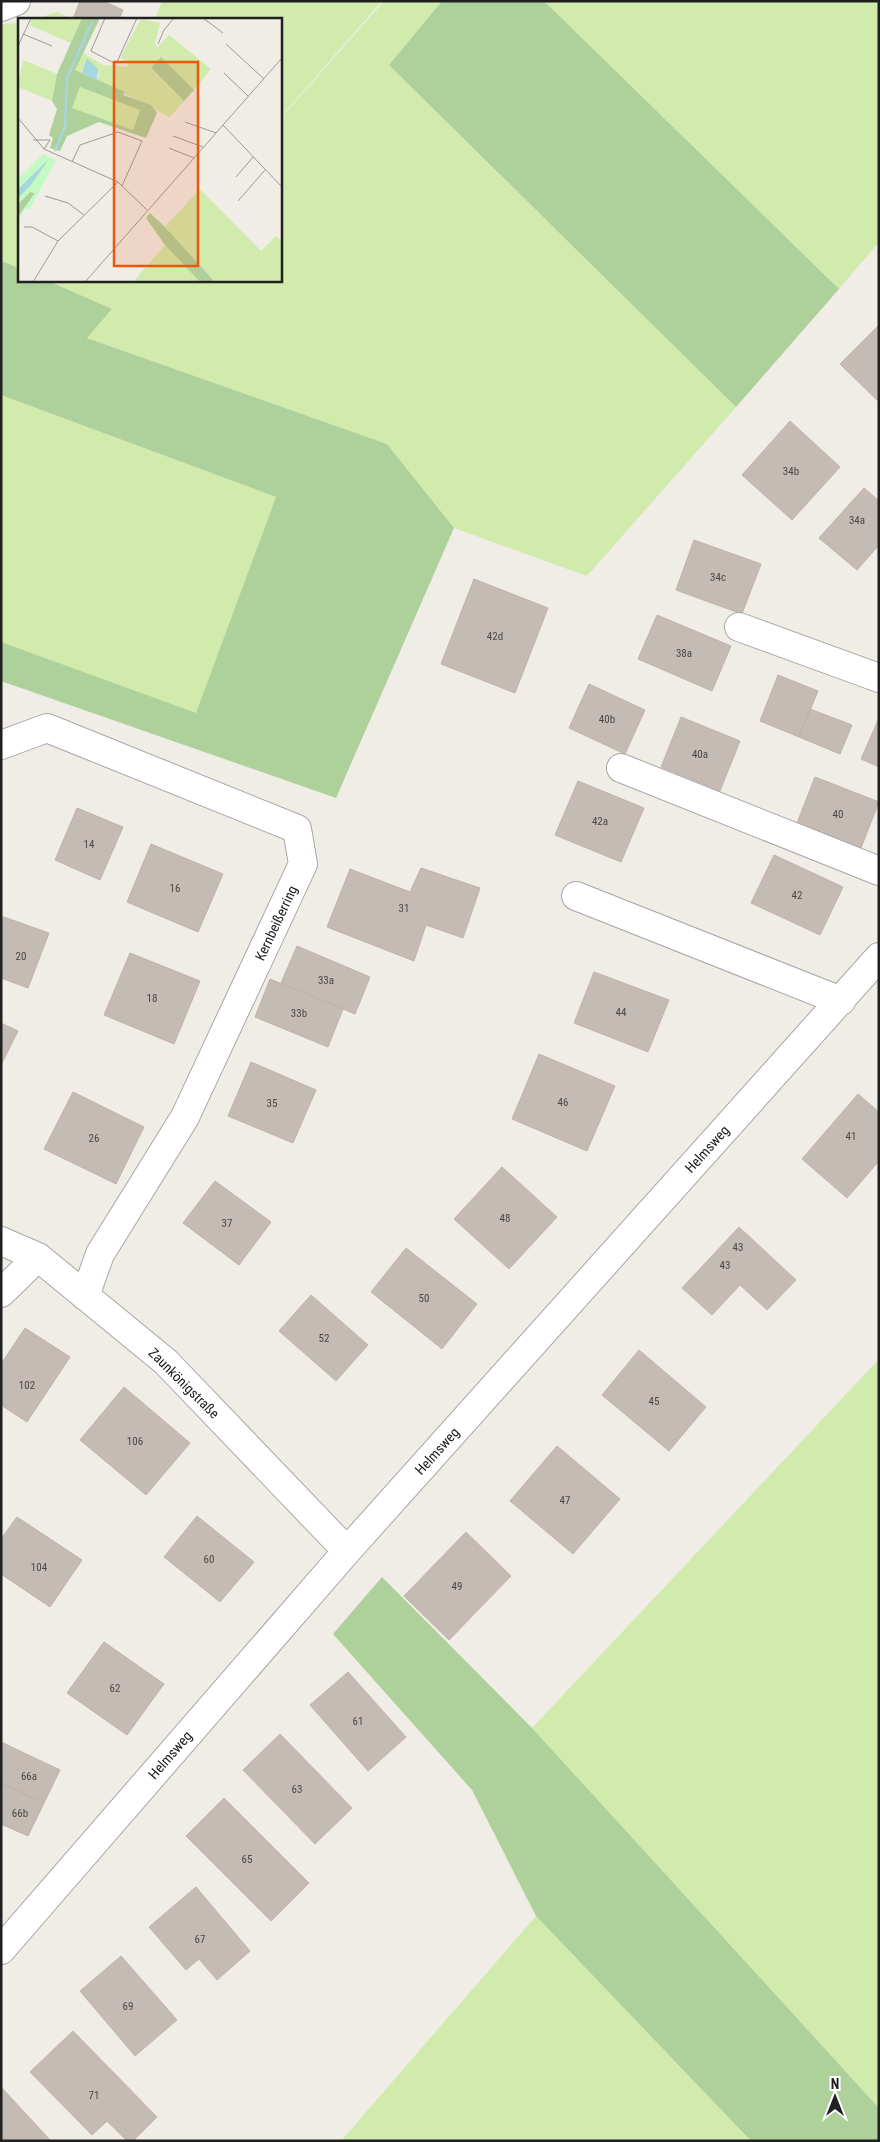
<svg xmlns="http://www.w3.org/2000/svg" width="880" height="2142" viewBox="0 0 880 2142" font-family="'Roboto Condensed',sans-serif">
  <style>
    .grass { fill: #d0ebab }
    .forest { fill: #aed09a }
    .building { fill: #c5bbb5; stroke: #c2b2a8 }
    .lines { fill: none; stroke-linecap: round; stroke-linejoin: round }
    .minor-casing { stroke: #a7a7a7; stroke-width: 30 }
    .minor { stroke: #fff; stroke-width: 28 }
    .labels { text-anchor: middle; dominant-baseline: central; stroke-width: 5; stroke-linejoin: round; paint-order: stroke }
    .number-label { font-size: 11px; fill: #494745 }
    .street-label { font-size: 14px; fill: #202020; stroke: #fff }
    .inset-river { fill: none; stroke: #a6d6df; stroke-width: 2.5 }
    .inset-road { fill: none; stroke: #9d9a97; stroke-width: 1 }
    .view { fill: #e8590c; fill-opacity: 0.15; stroke: #e8590c; stroke-width: 2.5 }
    .inset-edge { fill: none; stroke: #202020; stroke-width: 2.5 }
  </style>
  <rect width="100%" height="100%" fill="#f0ece6"/>
  <!-- grass -->
  <path class="grass" d="M 162,1 L 382,1 L 280,118 L 280,19 L 155,19 Z
    M 384,1 L 442,1 L 389,65 L 736,407 L 587,576 L 454,528 L 387,444 L 87,338 L 112,309 L 46,280 L 280,280 L 280,119 Z
    M 544,1 L 879,1 L 879,242 L 839,289 Z
    M 57,12 L 73,19 L 36,19 Z
    M 19,23 L 19,268 L 1,261 L 1,24 Z
    M 1,395 L 276,497 L 196,714 L 1,642 Z
    M 879,1359 L 879,2108 L 532,1728 Z
    M 536,1916 L 751,2141 L 341,2141 Z"/>
  <!-- forest -->
  <path class="forest" d="M 442,1 L 544,1 L 839,289 L 736,407 L 389,65 Z
    M 1,261 L 19,268 L 19,280 L 46,280 L 112,309 L 87,338 L 387,444 L 454,528 L 336,798 L 1,681 L 1,642 L 196,713 L 276,497 L 1,395 Z
    M 382,1577 L 532,1728 L 879,2108 L 879,2141 L 751,2141 L 536,1916 L 472,1790 L 333,1634 Z"/>
  <!-- building -->
  <path class="building" d="M 80,1 L 103,1 L 123,10 L 119,19 L 73,19 Z
    M 879,325 L 879,402 L 840,364 Z
    M 790,421 L 840,467 L 792,520 L 742,475 Z
    M 864,488 L 879,501 L 879,545 L 857,570 L 819,538 Z
    M 694,540 L 761,564 L 742,614 L 676,590 Z
    M 474,579 L 548,608 L 515,693 L 441,664 Z
    M 657,615 L 731,646 L 712,691 L 638,659 Z
    M 778,675 L 818,691 L 799,737 L 760,721 Z
    M 589,684 L 645,710 L 625,754 L 569,728 Z
    M 810,709 L 852,725 L 840,754 L 799,737 Z
    M 681,717 L 740,741 L 720,791 L 661,767 Z
    M 879,718 L 879,767 L 861,759 Z
    M 815,777 L 879,802 L 861,848 L 797,823 Z
    M 578,781 L 644,808 L 621,862 L 555,835 Z
    M 77,808 L 123,827 L 100,880 L 55,860 Z
    M 151,844 L 223,874 L 198,932 L 127,902 Z
    M 774,855 L 843,887 L 820,935 L 751,903 Z
    M 421,868 L 480,888 L 463,938 L 426,925 L 414,961 L 327,927 L 350,869 L 410,892 Z
    M 1,916 L 49,933 L 28,988 L 1,978 Z
    M 297,946 L 370,977 L 355,1014 L 281,983 Z
    M 130,953 L 200,981 L 174,1044 L 104,1015 Z
    M 594,972 L 669,1000 L 648,1052 L 574,1023 Z
    M 270,979 L 343,1009 L 328,1047 L 255,1017 Z
    M 1,1023 L 18,1031 L 1,1065 Z
    M 539,1054 L 615,1086 L 587,1151 L 512,1119 Z
    M 251,1062 L 316,1090 L 293,1143 L 228,1116 Z
    M 73,1092 L 144,1127 L 116,1184 L 44,1149 Z
    M 858,1094 L 879,1112 L 879,1161 L 847,1198 L 802,1159 Z
    M 502,1167 L 557,1217 L 509,1269 L 454,1219 Z
    M 215,1181 L 271,1222 L 239,1265 L 183,1223 Z
    M 739,1227 L 796,1280 L 767,1310 L 740,1285 L 712,1315 L 682,1288 Z
    M 406,1248 L 477,1304 L 442,1349 L 371,1292 Z
    M 311,1295 L 368,1345 L 336,1381 L 279,1331 Z
    M 25,1328 L 70,1357 L 27,1422 L 1,1405 L 1,1364 Z
    M 639,1350 L 706,1407 L 669,1451 L 602,1395 Z
    M 124,1387 L 190,1443 L 146,1495 L 80,1440 Z
    M 557,1446 L 620,1499 L 573,1554 L 510,1501 Z
    M 197,1516 L 254,1562 L 220,1602 L 164,1557 Z
    M 17,1517 L 82,1560 L 50,1607 L 1,1574 L 1,1539 Z
    M 466,1532 L 511,1576 L 449,1640 L 404,1596 Z
    M 104,1642 L 164,1684 L 127,1735 L 67,1693 Z
    M 348,1672 L 406,1737 L 368,1771 L 310,1705 Z
    M 280,1734 L 352,1808 L 315,1844 L 243,1770 Z
    M 1,1742 L 60,1770 L 44,1803 L 1,1783 Z
    M 1,1783 L 44,1803 L 28,1836 L 1,1824 Z
    M 224,1798 L 309,1883 L 271,1921 L 186,1836 Z
    M 196,1887 L 250,1951 L 217,1980 L 199,1959 L 186,1970 L 149,1927 Z
    M 121,1956 L 177,2020 L 135,2056 L 80,1991 Z
    M 73,2031 L 157,2117 L 133,2141 L 127,2141 L 107,2121 L 92,2135 L 30,2072 Z
    M 1,2087 L 51,2141 L 1,2141 Z"/>
  <g class="lines">
    <!-- minor casing -->
    <g class="minor-casing">
      <path id="minor" d="M 1,7 L 16,1
        M 739,627 L 879,678
        M 1,745 L 47,728 L 297,829 L 303,864 L 185,1117 L 100,1254 L 85,1296
        M 621,768 L 879,871
        M 576,896 L 841,1001
        M 1,1241 L 38,1257 L 166,1362 L 347,1551
        M 1,1293 L 38,1257
        M 1,1950 L 347,1551 L 879,957"/>
    </g>
    <!-- minor -->
    <use href="#minor" class="minor"/>
  </g>
  <g class="labels">
    <!-- number labels -->
    <g class="number-label">
      <text x="791" y="471">34b</text>
      <text x="857" y="520">34a</text>
      <text x="718" y="577">34c</text>
      <text x="495" y="636">42d</text>
      <text x="684" y="653">38a</text>
      <text x="607" y="719">40b</text>
      <text x="700" y="754">40a</text>
      <text x="838" y="814">40</text>
      <text x="600" y="821">42a</text>
      <text x="89" y="844">14</text>
      <text x="175" y="888">16</text>
      <text x="797" y="895">42</text>
      <text x="404" y="908">31</text>
      <text x="21" y="956">20</text>
      <text x="326" y="980">33a</text>
      <text x="152" y="998">18</text>
      <text x="621" y="1012">44</text>
      <text x="299" y="1013">33b</text>
      <text x="563" y="1102">46</text>
      <text x="272" y="1103">35</text>
      <text x="851" y="1136">41</text>
      <text x="94" y="1138">26</text>
      <text x="505" y="1218">48</text>
      <text x="227" y="1223">37</text>
      <text x="738" y="1247">43</text>
      <text x="725" y="1265">43</text>
      <text x="424" y="1298">50</text>
      <text x="324" y="1338">52</text>
      <text x="27" y="1385">102</text>
      <text x="654" y="1401">45</text>
      <text x="135" y="1441">106</text>
      <text x="565" y="1500">47</text>
      <text x="209" y="1559">60</text>
      <text x="39" y="1567">104</text>
      <text x="457" y="1586">49</text>
      <text x="115" y="1688">62</text>
      <text x="358" y="1721">61</text>
      <text x="29" y="1776">66a</text>
      <text x="297" y="1789">63</text>
      <text x="20" y="1813">66b</text>
      <text x="247" y="1859">65</text>
      <text x="200" y="1939">67</text>
      <text x="128" y="2006">69</text>
      <text x="94" y="2095">71</text>
    </g>
    <!-- street labels -->
    <g class="street-label">
      <text transform="translate(276 923) rotate(-65)">Kernbeißerring</text>
      <text transform="translate(707 1149) rotate(-48)">Helmsweg</text>
      <text transform="translate(184 1383) rotate(45)">Zaunkönigstraße</text>
      <text transform="translate(437 1451) rotate(-48)">Helmsweg</text>
      <text transform="translate(170 1755) rotate(-49)">Helmsweg</text>
    </g>
  </g>
  <!-- overview -->
  <g transform="translate(18 18)">
    <rect width="264" height="264" fill="#f0ece6"/>
    <path d="M 14,0 L 64,0 L 53,25 L 11,7 ZM 123,1 L 142,5 L 137,26 L 140,29 L 151,17 L 193,51 L 176,72 L 142,40 L 133,51 L 166,83 L 152,99 L 79,62 L 82,56 L 64,51 L 64,55 L 57,52 L 65,35 L 85,47 L 110,49 L 111,44 L 102,40 ZM 5,42 L 39,56 L 34,83 L 0,69 ZM 62,69 L 122,92 L 115,112 L 54,90 ZM 182,171 L 243,233 L 258,218 L 264,223 L 264,264 L 197,264 L 147,209 ZM 147,227 L 182,264 L 115,264 Z" fill="#d0ebab"/>
    <path d="M 64,0 L 82,0 L 57,52 L 107,74 L 105,77 L 133,87 L 139,95 L 128,120 L 81,104 L 49,118 L 42,133 L 32,130 L 35,120 L 31,117 L 39,91 L 34,83 L 39,56 ZM 62,69 L 122,92 L 115,112 L 54,90 ZM 143,39 L 176,72 L 166,83 L 133,50 ZM 12,174 L 17,175 L 0,199 L 0,186 ZM 132,195 L 147,209 L 197,264 L 182,264 L 147,227 L 128,200 Z" fill="#aed09a" fill-rule="evenodd"/>
    <path d="M 25,136 L 38,142 L 11,192 L 7,190 L 0,204 L 0,199 L 17,175 L 12,174 L 0,186 L 0,180 L 29,143 L 0,171 L 0,161 Z" fill="#c3fac3"/>
    <path d="M 69,40 L 80,51 L 79,62 L 64,55 ZM 30,142 L 13,167 L 0,180 L 0,171 Z" fill="#a6d6df"/>
    <path class="inset-river" d="M 37,133 L 47,109 L 49,60 L 74,4"/>
    <path class="inset-road" d="M 87,0 L 73,33 L 96,45 L 99,44 L 119,0M 185,0 L 205,15M 5,16 L 34,28M 140,26 L 146,12 L 156,0M 208,26 L 246,61M 0,28 L 13,0M 206,55 L 230,78M 0,100 L 26,131 L 100,164 L 129,192M 167,104 L 198,115M 205,107 L 264,169M 155,118 L 185,129M 15,122 L 32,122 L 26,131M 151,130 L 176,140M 54,144 L 62,127 L 100,114 L 124,123 L 104,168M 218,159 L 235,139M 27,178 L 50,185 L 66,197M 220,183 L 247,152M 6,209 L 14,209 L 40,223M 15,264 L 40,223 L 100,164M 67,264 L 264,40"/>
    <path class="view" d="M 96,44 L 180,44 L 180,248 L 96,248 Z"/>
    <rect width="264" height="264" class="inset-edge"/>
  </g>
  <!-- border -->
  <rect width="880" height="2142" fill="none" stroke="#202020" stroke-width="5"/>
  <!-- north arrow -->
  <g transform="translate(835 2097)" stroke="#ffffff" stroke-width="4" paint-order="stroke">
  <path d="M0-4L9 19L0 12L-9 19Z" fill="#202020"/>
  <text y="-8" font-size="14" font-weight="bold" text-anchor="middle" fill="#202020">N</text>
  </g>
</svg>
